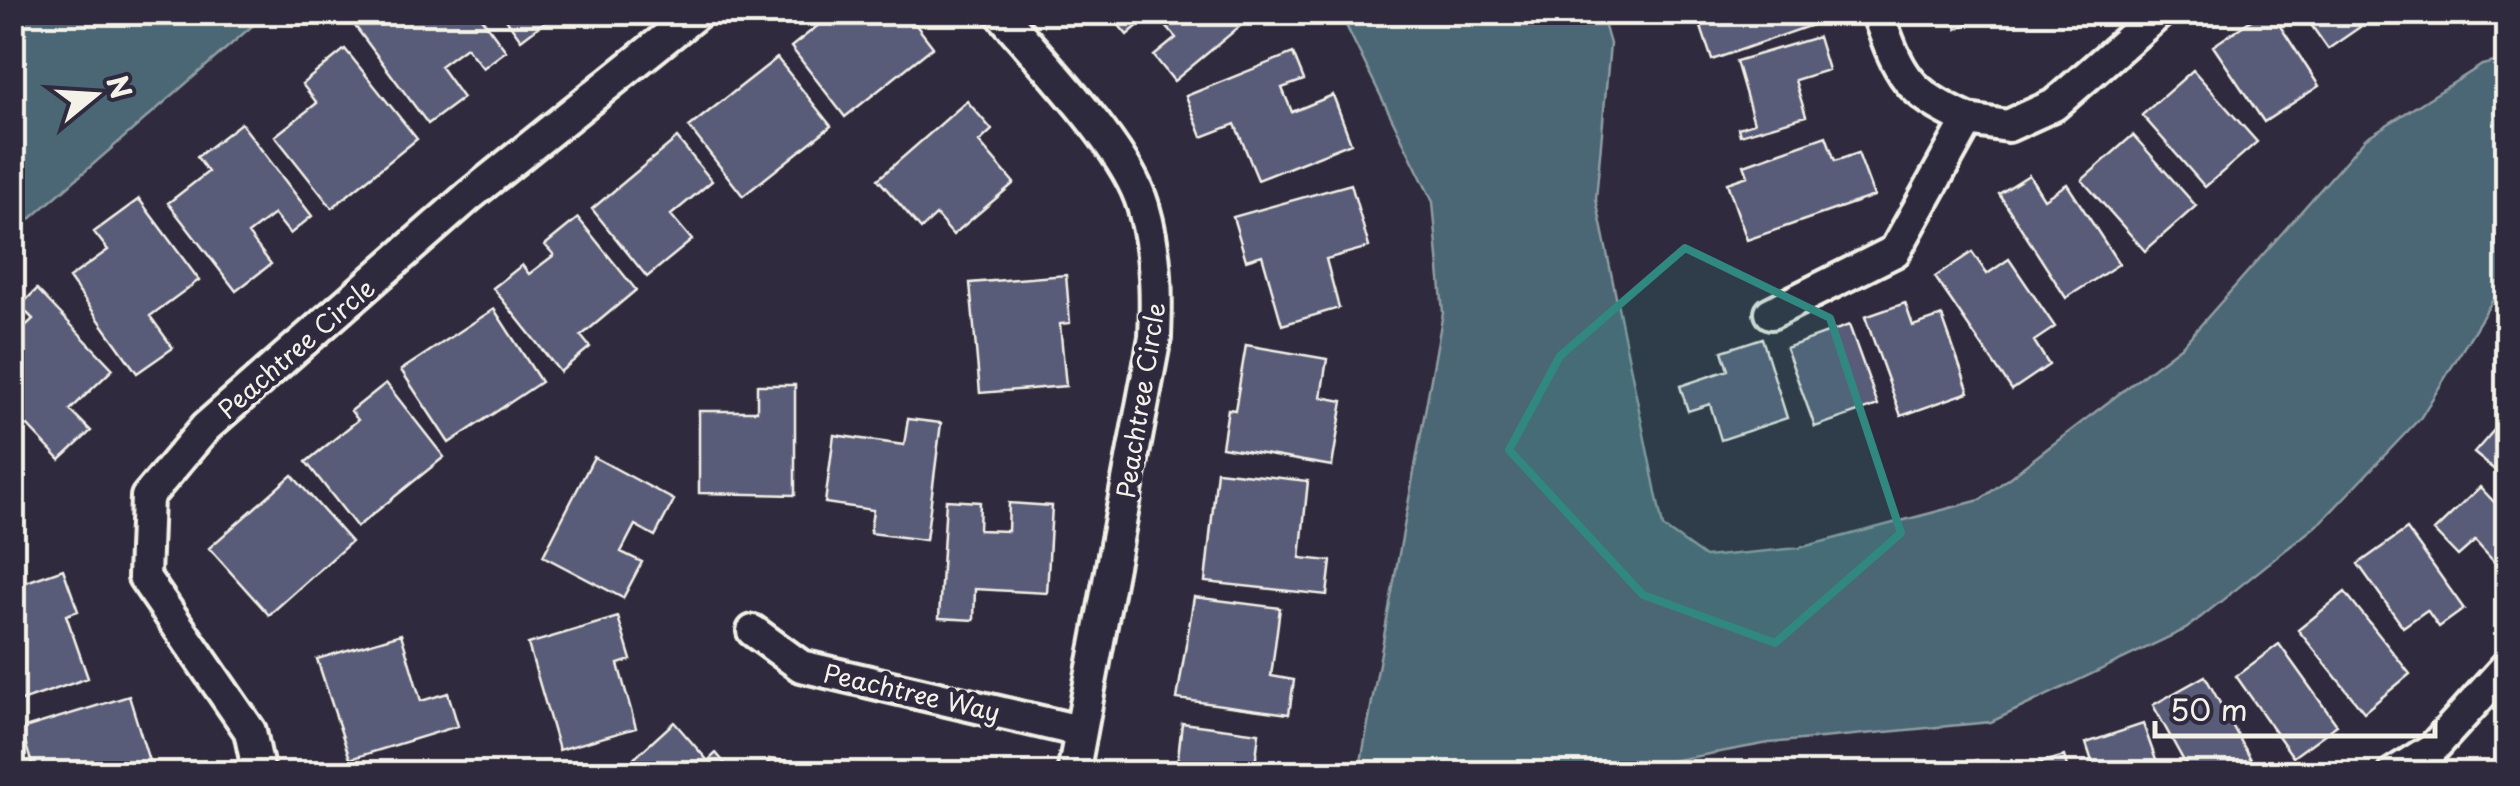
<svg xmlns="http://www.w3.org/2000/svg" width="2520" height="786" viewBox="0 0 2520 786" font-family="'Playpen Sans',sans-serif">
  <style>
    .water { fill: #4c6674; stroke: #8f9ea2; stroke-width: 2.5 }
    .building { fill: #595b78; stroke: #f4f1e8; stroke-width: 2.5 }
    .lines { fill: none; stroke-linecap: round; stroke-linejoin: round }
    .street-casing { stroke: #f4f1e8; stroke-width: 38 }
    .street { stroke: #2f2a3d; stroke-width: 30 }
    .marked { fill: #318880; fill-opacity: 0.2; stroke: #318880; stroke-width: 8; stroke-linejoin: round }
    .labels { text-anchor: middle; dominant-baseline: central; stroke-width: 9; stroke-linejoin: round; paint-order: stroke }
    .street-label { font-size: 25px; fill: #f4f1e8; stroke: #2f2a3d }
  </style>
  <rect width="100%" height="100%" fill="#2f2a3d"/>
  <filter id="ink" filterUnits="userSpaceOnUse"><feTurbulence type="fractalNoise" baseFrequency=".01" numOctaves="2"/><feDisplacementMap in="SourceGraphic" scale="20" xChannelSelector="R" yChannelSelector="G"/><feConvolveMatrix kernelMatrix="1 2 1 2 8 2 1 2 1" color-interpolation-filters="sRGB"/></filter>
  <g filter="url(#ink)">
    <!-- water -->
    <path class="water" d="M 13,12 L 267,12 L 267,13 L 13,234 Z
      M 1340,13 L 1601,13 L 1610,44 L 1596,199 L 1663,527 L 1705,557 L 1799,548 L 1980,500 L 2183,345 L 2366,138 L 2482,65 L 2507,59 L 2507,277 L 2421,417 L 2322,521 L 2186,629 L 1991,722 L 1769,743 L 1644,766 L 1637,773 L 1359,773 L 1443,313 L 1433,202 Z"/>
    <!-- building -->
    <path class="building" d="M 373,12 L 477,12 L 506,51 L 483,68 L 466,47 L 440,66 L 463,98 L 428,124 L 355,26 Z
      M 501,12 L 558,12 L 521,40 Z
      M 835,12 L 906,12 L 933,47 L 845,117 L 791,47 Z
      M 1108,12 L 1154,12 L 1127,35 Z
      M 1154,12 L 1257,12 L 1174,81 L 1154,56 L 1176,38 Z
      M 1696,12 L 1811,12 L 1815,24 L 1712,60 Z
      M 1949,12 L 1990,12 L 1957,29 Z
      M 2263,12 L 2271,12 L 2319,86 L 2264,122 L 2213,46 Z
      M 2302,12 L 2351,12 L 2360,27 L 2328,49 Z
      M 1818,37 L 1828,70 L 1795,80 L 1806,116 L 1740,135 L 1738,128 L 1754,123 L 1736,61 Z
      M 345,49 L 417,139 L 332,208 L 275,136 L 317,103 L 302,84 Z
      M 1293,53 L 1304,80 L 1282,88 L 1292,112 L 1333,95 L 1351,143 L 1258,180 L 1235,124 L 1202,137 L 1186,96 Z
      M 777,58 L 831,126 L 743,196 L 689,127 Z
      M 2193,70 L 2257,142 L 2205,187 L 2142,115 Z
      M 967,101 L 992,130 L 979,142 L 1014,183 L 953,235 L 936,215 L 921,229 L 878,179 Z
      M 241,123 L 312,216 L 290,234 L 274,214 L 248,234 L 271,264 L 236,291 L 168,203 L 208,172 L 197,157 Z
      M 2133,135 L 2196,206 L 2145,251 L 2082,180 Z
      M 1826,136 L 1835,161 L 1858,153 L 1874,196 L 1747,240 L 1727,183 L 1748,176 L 1744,165 Z
      M 677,138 L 712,181 L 671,215 L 692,240 L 647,277 L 592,209 Z
      M 2029,175 L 2044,199 L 2067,184 L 2119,264 L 2066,298 L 1999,194 Z
      M 1351,184 L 1369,247 L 1326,259 L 1339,308 L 1282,325 L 1262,255 L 1246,260 L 1233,217 Z
      M 139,199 L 199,280 L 150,316 L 173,348 L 137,373 L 69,278 L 108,250 L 94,232 Z
      M 578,218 L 636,290 L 581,336 L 590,347 L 560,372 L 493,288 L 522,265 L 529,274 L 554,255 L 545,245 Z
      M 1972,252 L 1987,274 L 2009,259 L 2055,327 L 2034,341 L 2049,365 L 2012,390 L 1935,277 Z
      M 1066,275 L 1070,323 L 1060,324 L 1066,386 L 980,393 L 970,283 Z
      M 37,289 L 113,369 L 70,410 L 91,431 L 60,460 L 12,409 L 12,339 L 33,319 L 20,306 Z
      M 1905,303 L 1913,326 L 1942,316 L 1969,392 L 1901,416 L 1865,317 Z
      M 494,309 L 541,382 L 449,443 L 401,370 Z
      M 1849,325 L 1878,405 L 1815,427 L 1786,348 Z
      M 1762,338 L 1787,418 L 1721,440 L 1710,404 L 1688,411 L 1680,386 L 1728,370 L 1722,351 Z
      M 1246,345 L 1327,359 L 1321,397 L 1343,401 L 1332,466 L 1222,447 L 1228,409 L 1235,410 Z
      M 386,383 L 444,457 L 357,527 L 306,462 L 358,420 L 351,411 Z
      M 757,385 L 795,385 L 795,495 L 699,493 L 699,411 L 757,411 Z
      M 2508,414 L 2508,481 L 2474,453 Z
      M 908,419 L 941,423 L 926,540 L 870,533 L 873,510 L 825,503 L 834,435 L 904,445 Z
      M 594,457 L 674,500 L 655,536 L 635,525 L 621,552 L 642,562 L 623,598 L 543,556 Z
      M 1217,471 L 1308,481 L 1300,558 L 1331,561 L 1327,595 L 1205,582 Z
      M 292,475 L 351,542 L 269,615 L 209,548 Z
      M 2480,487 L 2508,517 L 2508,553 L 2496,564 L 2475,541 L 2458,556 L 2434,531 Z
      M 946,500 L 980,502 L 979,530 L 1008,531 L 1009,503 L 1052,506 L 1047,593 L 975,589 L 974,620 L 939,618 Z
      M 2407,529 L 2464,609 L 2439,627 L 2427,610 L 2403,627 L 2358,564 Z
      M 63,569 L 78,611 L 66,615 L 88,678 L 13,704 L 12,587 Z
      M 2345,592 L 2410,674 L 2364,712 L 2298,630 Z
      M 1194,597 L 1280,608 L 1271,676 L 1294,680 L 1289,714 L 1177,699 Z
      M 618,617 L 631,660 L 618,664 L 636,728 L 559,750 L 528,644 Z
      M 401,634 L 421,701 L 448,693 L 458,726 L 350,759 L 317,659 Z
      M 2279,644 L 2337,725 L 2293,757 L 2236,676 Z
      M 2205,676 L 2259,774 L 2191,774 L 2153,705 Z
      M 129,696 L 153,774 L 35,774 L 21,729 Z
      M 674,722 L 708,761 L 716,753 L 734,774 L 617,774 Z
      M 1182,723 L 1259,733 L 1254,774 L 1176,774 Z
      M 2143,724 L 2161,774 L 2096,774 L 2086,743 Z
      M 2064,756 L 2069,774 L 2010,774 L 2010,772 Z
      M 769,759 L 878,771 L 878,774 L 767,774 Z
      M 1977,760 L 1981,774 L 1927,774 Z"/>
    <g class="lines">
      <!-- street casing -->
      <g class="street-casing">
        <path id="street" d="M 1000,12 C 1041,62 1126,147 1143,206 C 1156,250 1157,291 1155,337 L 1073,774
          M 1877,12 C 1900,75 1905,91 1968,120
          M 1771,313 L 1895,251 L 1968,120 L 2008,126 L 2054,105 L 2160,12
          M 753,631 L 801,666 L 1080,731
          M 259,774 L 250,731 L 144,577 L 147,497 L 206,427 L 469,196 L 698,12
          M 2393,774 L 2432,749 L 2508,665"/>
      </g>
      <!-- street -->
      <use href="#street" class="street"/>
    </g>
  </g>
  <!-- marked area -->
  <path class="marked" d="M 1685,248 L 1830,318 L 1901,533 L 1775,643 L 1643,595 L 1509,450 L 1560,356 Z"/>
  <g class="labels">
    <!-- street labels -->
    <g class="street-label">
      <text transform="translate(296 348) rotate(-41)">Peachtree Circle</text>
      <text transform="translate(1140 400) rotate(-81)">Peachtree Circle</text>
      <text transform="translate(912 692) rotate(13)">Peachtree Way</text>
    </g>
  </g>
  <!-- margin -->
  <rect width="2520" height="786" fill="none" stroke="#2f2a3d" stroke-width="50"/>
  <rect x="25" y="25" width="2470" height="736" fill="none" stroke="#f4f1e8" stroke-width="4" filter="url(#ink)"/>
  <!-- north arrow -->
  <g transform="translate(95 95) rotate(72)" stroke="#2f2a3d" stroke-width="8" paint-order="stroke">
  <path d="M0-8L18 38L0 25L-18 38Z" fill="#f4f1e8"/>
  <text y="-15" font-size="28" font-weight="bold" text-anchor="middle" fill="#f4f1e8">N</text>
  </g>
  <!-- scale -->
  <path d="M2155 721v15h280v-15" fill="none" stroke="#f4f1e8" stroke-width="5"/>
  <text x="2170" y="721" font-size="30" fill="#f4f1e8" stroke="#2f2a3d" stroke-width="8" paint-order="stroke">50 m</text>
</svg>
